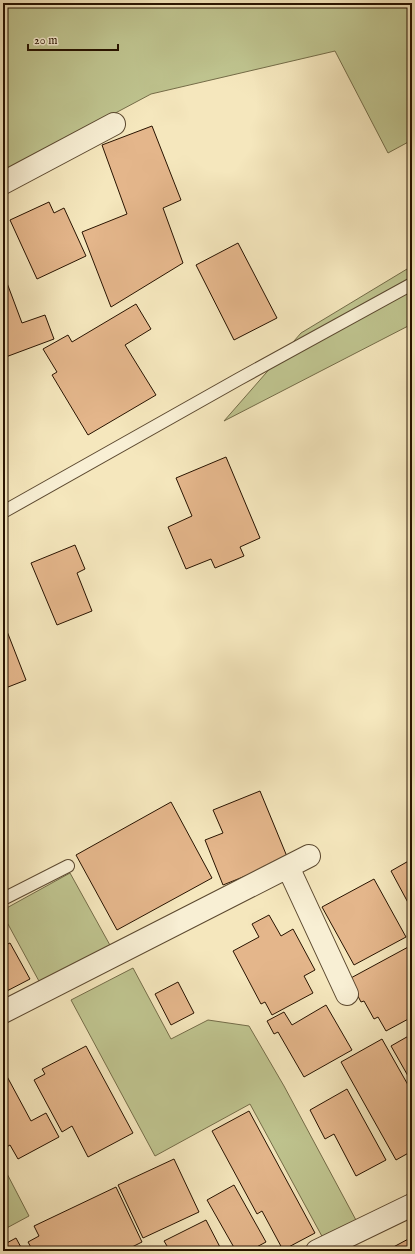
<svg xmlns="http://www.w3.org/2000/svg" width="415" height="1254" viewBox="0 0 415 1254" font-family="'IM FELL English',serif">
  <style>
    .green { fill: #bfc48f; stroke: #746c48 }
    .building { fill: #e4b68b; stroke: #281300 }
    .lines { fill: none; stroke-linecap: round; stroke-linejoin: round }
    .lane-casing { stroke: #5b482f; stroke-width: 14 }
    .street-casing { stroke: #5b482f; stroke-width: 24 }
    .lane { stroke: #f8efd4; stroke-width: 12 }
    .street { stroke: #f8efd4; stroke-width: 22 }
  </style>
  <rect width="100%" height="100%" fill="#f5e7bd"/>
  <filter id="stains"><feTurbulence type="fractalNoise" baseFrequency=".005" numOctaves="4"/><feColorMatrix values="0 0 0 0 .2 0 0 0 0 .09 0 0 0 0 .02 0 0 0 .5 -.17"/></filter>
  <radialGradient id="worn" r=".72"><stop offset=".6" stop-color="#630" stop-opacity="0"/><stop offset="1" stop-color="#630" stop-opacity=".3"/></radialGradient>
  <!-- green -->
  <path class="green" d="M 3,3 L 412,3 L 412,140 L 388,153 L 335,51 L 151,94 L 3,173 Z
    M 412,266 L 412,324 L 224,421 L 301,333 Z
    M 70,873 L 116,956 L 46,994 L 3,915 L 3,910 Z
    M 133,968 L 171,1039 L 208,1020 L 249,1026 L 284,1086 L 357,1222 L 324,1240 L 250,1104 L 155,1156 L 71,1000 Z
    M 3,1166 L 29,1216 L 3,1230 Z"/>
  <!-- building -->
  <path class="building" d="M 152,126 L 181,200 L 163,208 L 183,263 L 111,307 L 82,232 L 127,214 L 102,145 Z
    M 49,202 L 54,213 L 64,208 L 86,256 L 37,279 L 10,220 Z
    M 238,243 L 277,318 L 234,340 L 196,265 Z
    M 4,275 L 22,323 L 45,315 L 54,339 L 3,358 L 3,276 Z
    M 136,304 L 151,329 L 125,345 L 156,395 L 88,435 L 52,375 L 57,372 L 43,349 L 68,335 L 72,342 Z
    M 226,457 L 260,538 L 240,547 L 244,556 L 215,568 L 211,559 L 186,569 L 168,527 L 192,516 L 176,478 Z
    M 75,545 L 85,569 L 77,573 L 92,611 L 57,625 L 31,563 Z
    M 3,621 L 26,680 L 3,689 Z
    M 260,791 L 288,859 L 223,885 L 205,840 L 223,833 L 213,810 Z
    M 171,802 L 212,878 L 117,930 L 76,855 Z
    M 412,859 L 412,910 L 391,871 Z
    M 374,879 L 406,937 L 354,965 L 322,907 Z
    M 269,915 L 281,936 L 293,929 L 315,970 L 304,976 L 313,993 L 272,1015 L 265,1002 L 261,1004 L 233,951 L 259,937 L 252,924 Z
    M 10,943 L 30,979 L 3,993 L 3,946 Z
    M 410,946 L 412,949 L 412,1017 L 386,1031 L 378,1017 L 374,1019 L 364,1001 L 361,1002 L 349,979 Z
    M 178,982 L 194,1013 L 171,1025 L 155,994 Z
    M 326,1005 L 352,1050 L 304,1077 L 278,1032 L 274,1034 L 267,1021 L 284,1012 L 292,1025 Z
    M 412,1034 L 412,1083 L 391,1046 Z
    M 382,1039 L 412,1092 L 412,1151 L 396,1160 L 341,1062 Z
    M 86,1046 L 133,1133 L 88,1157 L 72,1126 L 62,1132 L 34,1080 L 45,1074 L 42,1069 Z
    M 3,1069 L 31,1121 L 46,1113 L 59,1137 L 18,1159 L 10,1145 L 3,1149 Z
    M 347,1089 L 386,1160 L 356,1176 L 334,1134 L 325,1139 L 310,1110 Z
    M 249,1111 L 315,1233 L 283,1250 L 262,1211 L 257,1214 L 212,1131 Z
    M 174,1159 L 199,1212 L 143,1238 L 118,1185 Z
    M 234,1185 L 266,1242 L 249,1251 L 236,1251 L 207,1200 Z
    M 116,1187 L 142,1242 L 124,1251 L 33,1251 L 28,1242 L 39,1236 L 34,1226 Z
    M 206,1220 L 222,1251 L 170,1251 L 164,1241 Z
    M 412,1237 L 412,1251 L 386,1251 Z
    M 16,1238 L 23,1251 L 3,1251 L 3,1245 Z"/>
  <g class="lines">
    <!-- lane casing -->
    <g class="lane-casing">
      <path id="lane" d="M 3,512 L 239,379 L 412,284
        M 3,899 L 68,866"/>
    </g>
    <!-- street casing -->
    <g class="street-casing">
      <path id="street" d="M 3,183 L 114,124
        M 288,867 L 347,994
        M 3,1012 L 309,856
        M 317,1251 L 412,1205"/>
    </g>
    <!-- lane -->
    <use href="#lane" class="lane"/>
    <!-- street -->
    <use href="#street" class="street"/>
  </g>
  <!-- margin -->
  <rect width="415" height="1254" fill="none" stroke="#f5e7bd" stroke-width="16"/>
  <rect x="4" y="4" width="407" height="1246" fill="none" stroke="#281300" stroke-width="2"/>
  <rect x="8" y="8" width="399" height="1238" fill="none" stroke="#281300"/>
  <!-- scale -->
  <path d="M28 44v6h90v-6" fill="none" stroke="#281300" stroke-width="2"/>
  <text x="34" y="44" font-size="12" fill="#281300" stroke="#f8efd4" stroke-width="3" paint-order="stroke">20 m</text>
  <rect width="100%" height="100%" filter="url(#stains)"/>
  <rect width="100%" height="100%" fill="url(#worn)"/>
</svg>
